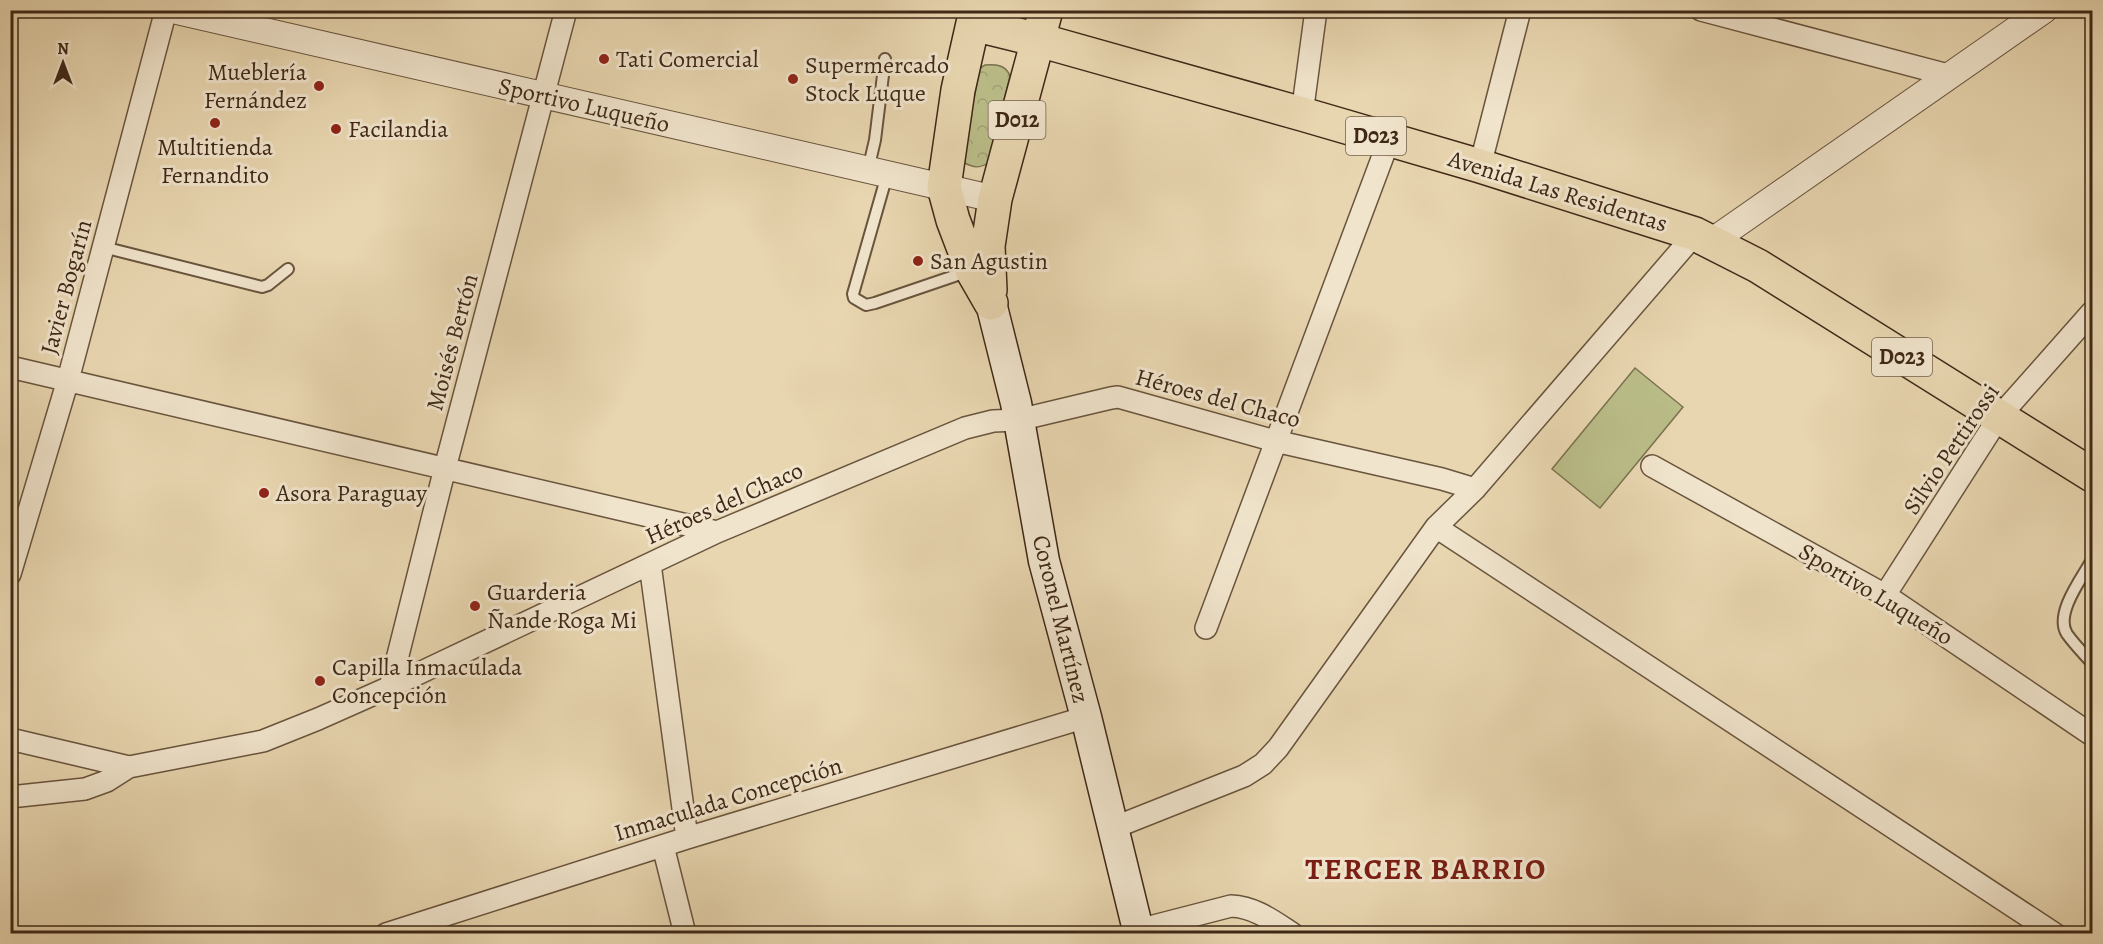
<svg xmlns="http://www.w3.org/2000/svg" width="2103" height="944" viewBox="0 0 2103 944" font-family="Alegreya,serif">
  <style>
    .forest { fill: url(#forest-crowns); stroke: #7c7250; stroke-width: 1.5 }
    .pitch { fill: #babd88; stroke: #7c7250; stroke-width: 1.5 }
    .lines { fill: none; stroke-linecap: round; stroke-linejoin: round }
    .service-casing { stroke: #69543d; stroke-width: 14 }
    .minor-casing { stroke: #69543d; stroke-width: 24 }
    .tertiary-casing { stroke: #69543d; stroke-width: 28 }
    .secondary-casing { stroke: #3f2817; stroke-width: 33 }
    .primary-casing { stroke: #3f2817; stroke-width: 36 }
    .service { stroke: #f0e4cc; stroke-width: 10 }
    .minor { stroke: #f0e4cc; stroke-width: 21 }
    .tertiary { stroke: #f0e4cc; stroke-width: 26 }
    .secondary { stroke: #f0e4cc; stroke-width: 30 }
    .primary { stroke: #e8d6b0; stroke-width: 33 }
    .poi-dot { fill: #8f2418; stroke: #f0e4cc; stroke-width: 2 }
    .labels { text-anchor: middle; dominant-baseline: central; stroke-width: 6; stroke-linejoin: round; paint-order: stroke }
    .shield { fill: #f0e4cc; stroke: #74604d; stroke-width: 1.5 }
    .shield-label { font-size: 22px; font-weight: bold; fill: #3f2817 }
    .poi-label { font-size: 24px; fill: #3f2817; stroke: #f0e4cc; text-anchor: start }
    .street-label { font-size: 24px; fill: #3f2817; stroke: #f0e4cc }
    .district-label { font-size: 30px; font-weight: bold; letter-spacing: 1.5px; fill: #7a1f14; stroke: #f0e4cc }
  </style>
  <defs>
    <pattern id="forest-crowns" width="20" height="18" patternUnits="userSpaceOnUse" patternTransform="scale(1.5)"><rect width="20" height="18" fill="#babd88"/><path d="M2 6a3 3 0 1 1 6 0M12 15a3 3 0 1 1 6 0" fill="none" stroke="#a1a275"/></pattern>
  </defs>
  <rect width="100%" height="100%" fill="#e8d6b0"/>
  <filter id="stains"><feTurbulence type="fractalNoise" baseFrequency=".00333" numOctaves="4"/><feColorMatrix values="0 0 0 0 .2 0 0 0 0 .09 0 0 0 0 .02 0 0 0 .5 -.17"/></filter>
  <radialGradient id="worn" r=".72"><stop offset=".6" stop-color="#630" stop-opacity="0"/><stop offset="1" stop-color="#630" stop-opacity=".3"/></radialGradient>
  <!-- forest -->
  <path class="forest" d="M 985,65 C 996,64 1006,65 1010,76 L 989,162 C 981,169 973,168 963,162 L 962,157 L 980,68 Z"/>
  <!-- pitch -->
  <path class="pitch" d="M 1635,368 L 1683,407 L 1600,508 L 1552,469 Z"/>
  <g class="lines">
    <!-- service casing -->
    <g class="service-casing">
      <path id="service" d="M 868,170 L 875,140 L 885,59
        M 887,175 L 853,294 L 854,298 L 866,305 L 875,303 L 969,271
        M 103,247 L 262,287 L 268,285 L 288,269
        M 2092,560 C 2082,578 2054,614 2067,634 C 2074,644 2084,654 2092,663"/>
    </g>
    <!-- minor casing -->
    <g class="minor-casing">
      <path id="minor" d="M 1701,10 L 1948,75
        M 1302,114 L 1316,10
        M 1480,166 L 1520,10
        M 10,367 L 717,532
        M 1652,466 L 1885,595 L 2092,735
        M 1436,527 L 2055,934
        M 650,564 L 687,838
        M 10,574 L 68,380 L 166,10
        M 1885,595 L 1999,417 L 2092,312
        M 1206,628 L 1389,140
        M 390,687 L 445,468 L 566,10
        M 10,739 L 129,767 L 263,741 L 318,719 L 390,687 L 717,532 L 965,428 L 993,421 L 1018,420 L 1111,398 L 1118,397 L 1275,441 L 1442,479 L 1475,489
        M 10,797 L 85,789 L 107,781 L 129,767
        M 1113,828 L 1244,776 L 1263,764 L 1278,748 L 1436,527 L 1475,489 L 1695,234
        M 663,846 L 685,934
        M 1138,930 L 1231,906 C 1255,907 1273,921 1293,934
        M 386,934 L 687,838 L 1086,717"/>
    </g>
    <!-- tertiary casing -->
    <g class="tertiary-casing">
      <path id="tertiary" d="M 173,10 L 995,199
        M 1711,242 L 2044,10"/>
    </g>
    <!-- secondary casing -->
    <g class="secondary-casing">
      <path id="secondary" d="M 991,303 L 1016,403 L 1044,561 L 1086,717 L 1139,934"/>
    </g>
    <!-- primary casing -->
    <g class="primary-casing">
      <path id="primary" d="M 976,10 L 958,90 L 944,187 L 953,220 L 972,270 L 991,303
        M 973,24 L 1039,40 L 1302,114 L 1480,166 L 1695,234 L 1758,266 L 2092,475
        M 990,290 L 988,246 L 995,199 L 1046,10"/>
    </g>
    <!-- service -->
    <use href="#service" class="service"/>
    <!-- minor -->
    <use href="#minor" class="minor"/>
    <!-- tertiary -->
    <use href="#tertiary" class="tertiary"/>
    <!-- secondary -->
    <use href="#secondary" class="secondary"/>
    <!-- primary -->
    <use href="#primary" class="primary"/>
  </g>
  <!-- markers -->
  <g class="poi-dot">
    <circle cx="604" cy="59" r="6"/>
    <circle cx="793" cy="79" r="6"/>
    <circle cx="319" cy="86" r="6"/>
    <circle cx="215" cy="123" r="6"/>
    <circle cx="336" cy="129" r="6"/>
    <circle cx="918" cy="261" r="6"/>
    <circle cx="264" cy="493" r="6"/>
    <circle cx="475" cy="606" r="6"/>
    <circle cx="320" cy="681" r="6"/>
  </g>
  <g class="labels">
    <!-- shield labels -->
    <g class="shield">
      <rect x="988.5" y="101" width="57" height="38" rx="4.5"/>
      <rect x="1346" y="117" width="60" height="38" rx="4.5"/>
      <rect x="1872" y="338" width="60" height="38" rx="4.5"/>
    </g>
    <g class="shield-label">
      <text x="1017" y="120">D012</text>
      <text x="1376" y="136">D023</text>
      <text x="1902" y="357">D023</text>
    </g>
    <!-- poi labels -->
    <g class="poi-label">
      <text x="616" y="59">Tati Comercial</text>
      <text x="805" y="65">Supermercado<tspan x="805" dy="28">Stock Luque</tspan></text>
      <text x="307" y="72" text-anchor="end">Mueblería<tspan x="307" dy="28">Fernández</tspan></text>
      <text x="348" y="129">Facilandia</text>
      <text x="215" y="147" text-anchor="middle">Multitienda<tspan x="215" dy="28">Fernandito</tspan></text>
      <text x="930" y="261">San Agustin</text>
      <text x="276" y="493">Asora Paraguay</text>
      <text x="487" y="592">Guarderia<tspan x="487" dy="28">Ñande Roga Mi</tspan></text>
      <text x="332" y="667">Capilla Inmaculada<tspan x="332" dy="28">Concepción</tspan></text>
    </g>
    <!-- street labels -->
    <g class="street-label">
      <text transform="translate(584 105) rotate(13)">Sportivo Luqueño</text>
      <text transform="translate(1558 191) rotate(17)">Avenida Las Residentas</text>
      <text transform="translate(66 287) rotate(-75)">Javier Bogarín</text>
      <text transform="translate(452 342) rotate(-75)">Moisés Bertón</text>
      <text transform="translate(1218 398) rotate(15)">Héroes del Chaco</text>
      <text transform="translate(1951 449) rotate(-56)">Silvio Pettirossi</text>
      <text transform="translate(724 503) rotate(-24)">Héroes del Chaco</text>
      <text transform="translate(1876 594) rotate(31)">Sportivo Luqueño</text>
      <text transform="translate(1061 619) rotate(76)">Coronel Martínez</text>
      <text transform="translate(728 799) rotate(-17)">Inmaculada Concepción</text>
    </g>
    <!-- district labels -->
    <g class="district-label">
      <text x="1426" y="869">TERCER BARRIO</text>
    </g>
  </g>
  <!-- margin -->
  <rect width="2103" height="944" fill="none" stroke="#e8d6b0" stroke-width="36"/>
  <rect x="12" y="12" width="2079" height="920" fill="none" stroke="#3f2817" stroke-width="3"/>
  <rect x="18" y="18" width="2067" height="908" fill="none" stroke="#3f2817" stroke-width="1.5"/>
  <!-- north arrow -->
  <g transform="translate(63 63)" stroke="#f0e4cc" stroke-width="4.5" paint-order="stroke">
  <path d="M0-4.5L10 22L0 15L-10 22Z" fill="#3f2817"/>
  <text y="-9" font-size="16" font-weight="bold" text-anchor="middle" fill="#3f2817">N</text>
  </g>
  <rect width="100%" height="100%" filter="url(#stains)"/>
  <rect width="100%" height="100%" fill="url(#worn)"/>
</svg>
